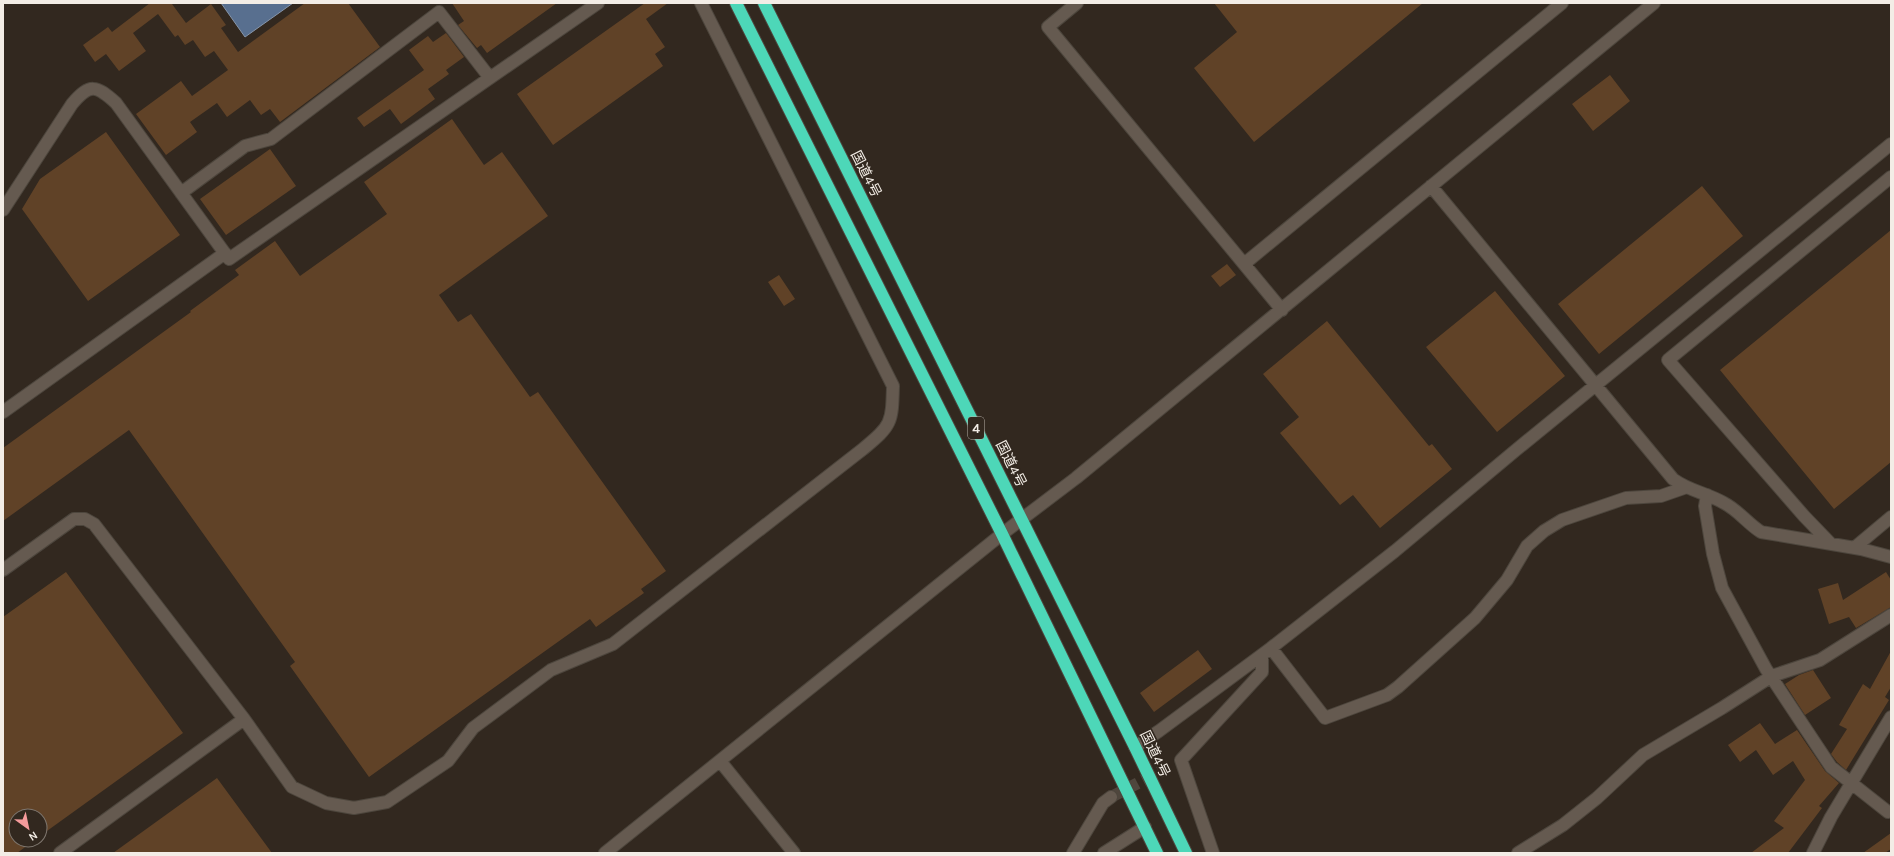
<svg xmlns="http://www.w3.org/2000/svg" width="1894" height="856" viewBox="0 0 1894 856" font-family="Karla,'Noto Sans JP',sans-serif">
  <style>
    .water { fill: #586f8f; stroke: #8695a9 }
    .building { fill: #604227 }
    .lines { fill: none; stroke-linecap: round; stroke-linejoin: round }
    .minor-tunnel { stroke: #4f463d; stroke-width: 12; stroke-dasharray: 12 6; stroke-linecap: butt }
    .minor-casing { stroke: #4d463d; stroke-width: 14 }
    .highway-casing { stroke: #4d463d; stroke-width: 14 }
    .minor { stroke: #655a50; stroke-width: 12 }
    .highway { stroke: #4dd7b8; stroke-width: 12 }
    .labels { text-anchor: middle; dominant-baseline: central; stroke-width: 3.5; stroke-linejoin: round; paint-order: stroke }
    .shield { fill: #32281f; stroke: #b9b2aa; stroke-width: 1 }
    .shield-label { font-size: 13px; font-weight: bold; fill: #f3ede6 }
    .street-label { font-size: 14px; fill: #f3ede6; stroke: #32281f }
  </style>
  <rect width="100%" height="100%" fill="#32281f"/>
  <!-- water -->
  <path class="water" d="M 221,3 L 293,3 L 245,37 Z"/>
  <!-- building -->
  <path class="building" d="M 150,3 L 174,3 L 172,4 L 186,23 L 211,4 L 226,25 L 221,28 L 238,52 L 305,3 L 348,3 L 380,47 L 280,122 L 270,109 L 261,115 L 250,100 L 227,117 L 217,103 L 190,122 L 197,132 L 166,155 L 136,114 L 181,81 L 192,96 L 228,70 L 214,51 L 205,57 L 193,40 L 185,45 L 178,35 L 175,37 L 158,14 L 133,33 L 146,51 L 119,71 L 106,54 L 95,62 L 83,45 L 108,27 L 112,32 Z
    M 452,3 L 557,3 L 487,53 L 481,45 L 477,48 L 458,25 L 464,21 Z
    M 645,3 L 668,3 L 646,19 L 665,47 L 655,54 L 663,66 L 553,145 L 517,94 Z
    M 1214,3 L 1423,3 L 1254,142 L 1194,68 L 1237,32 Z
    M 446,33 L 464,57 L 446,70 L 449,74 L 428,89 L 435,99 L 401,124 L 390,109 L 364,127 L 357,118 L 424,70 L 409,50 L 428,36 L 433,42 Z
    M 1610,75 L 1630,101 L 1593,131 L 1572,104 Z
    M 452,119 L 484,165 L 502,152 L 548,216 L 439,295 L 458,322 L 471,314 L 530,397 L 538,392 L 666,571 L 641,589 L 644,593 L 596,627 L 590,619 L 369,777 L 290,666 L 295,662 L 129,430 L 3,521 L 3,448 L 191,312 L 190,311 L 239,275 L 235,270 L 275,241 L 300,276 L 387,214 L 364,182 Z
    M 106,132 L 180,235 L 88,301 L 22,209 L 40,179 Z
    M 270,149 L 296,186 L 226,235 L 200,199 Z
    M 1702,186 L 1743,236 L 1599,354 L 1558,304 Z
    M 1891,230 L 1891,462 L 1834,509 L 1720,370 Z
    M 1227,264 L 1236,275 L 1220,287 L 1211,276 Z
    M 779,275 L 795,299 L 784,306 L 768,282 Z
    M 1495,291 L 1565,376 L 1497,432 L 1426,347 Z
    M 1327,321 L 1429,446 L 1432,444 L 1452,469 L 1380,528 L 1353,495 L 1340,505 L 1280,433 L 1299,417 L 1263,374 Z
    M 66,572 L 183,733 L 40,836 L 40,816 L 16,816 L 16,840 L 35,840 L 17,853 L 3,853 L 3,617 Z
    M 1886,572 L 1891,580 L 1891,607 L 1856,628 L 1849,617 L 1829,624 L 1818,589 L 1838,583 L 1843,600 Z
    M 1198,650 L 1212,669 L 1154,712 L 1140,693 Z
    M 1891,651 L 1891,687 L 1885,697 L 1889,700 L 1846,770 L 1837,762 L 1831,754 L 1847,729 L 1839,725 L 1863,684 L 1870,689 Z
    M 1813,670 L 1831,698 L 1805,715 L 1785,684 L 1799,675 Z
    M 1760,723 L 1775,744 L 1797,730 L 1825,771 L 1839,783 L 1819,806 L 1822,808 L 1788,853 L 1751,853 L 1784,828 L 1774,821 L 1805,780 L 1793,761 L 1773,775 L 1756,750 L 1740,762 L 1728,745 Z
    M 217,778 L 272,853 L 113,853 Z
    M 1891,833 L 1891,849 L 1885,853 L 1863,853 Z"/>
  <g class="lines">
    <!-- minor-tunnel -->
    <path class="minor-tunnel" d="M 1111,797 L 1171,766"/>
    <!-- minor casing -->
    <g class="minor-casing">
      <path id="minor" d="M 1077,3 L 1048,27 L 1282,310
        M 1431,186 L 1673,479 C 1689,491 1707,493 1724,503 C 1738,510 1748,524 1761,532 L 1861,549 L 1891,557
        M 181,193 L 245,146 L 271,139 L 439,12 L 490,78
        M 3,210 L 72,104 C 90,83 96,85 116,103 L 229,259 L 598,3
        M 1244,264 L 1562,3
        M 3,412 L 225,253
        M 1707,495 L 1705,506 L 1713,554 L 1722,588 L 1766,669 L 1831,767 L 1888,812
        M 1831,544 L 1804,516 L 1668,360 L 1891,177
        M 1854,548 L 1891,517
        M 3,570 L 74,519 L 85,519 L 94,524 L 244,719 L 292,787 L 326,803 L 354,808 L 387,802 L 448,761 L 473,728 L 551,670 L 613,644 L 863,449 C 892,425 892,423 893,386 L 701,3
        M 1271,648 L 1325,718 L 1387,695 L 1398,687 L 1475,618 L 1507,580 L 1527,546 L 1544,531 L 1562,520 L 1626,498 L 1661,496 L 1684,488
        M 1135,747 L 1159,731 L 1271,648 L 1395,551 L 1516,450 L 1891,144
        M 720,761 L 794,853
        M 60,853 L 244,719
        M 605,853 L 1002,534 L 1076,478 L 1654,3
        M 1073,853 L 1103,803 L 1111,797
        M 1104,853 L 1145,827
        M 1213,853 L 1181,760 L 1262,672 L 1262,655
        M 1518,853 L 1563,825 L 1597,798 L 1643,755 L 1722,708 L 1772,676 L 1820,660 L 1891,615
        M 1813,853 L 1831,817 L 1891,717"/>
    </g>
    <!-- highway casing -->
    <g class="highway-casing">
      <path id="highway" d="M 736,3 L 1002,534 L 1157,853
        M 764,3 L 1135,747 L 1186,853"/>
    </g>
    <!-- minor -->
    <use href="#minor" class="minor"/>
    <!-- highway -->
    <use href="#highway" class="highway"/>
  </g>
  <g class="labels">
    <!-- shield labels -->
    <rect class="shield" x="968" y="417" width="16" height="22" rx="3"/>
    <g class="shield-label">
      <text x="976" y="428">4</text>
    </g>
    <!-- street labels -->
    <g class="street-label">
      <text transform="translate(866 174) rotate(63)">国道4号</text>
      <text transform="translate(1011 464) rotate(63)">国道4号</text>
      <text transform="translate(1155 754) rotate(64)">国道4号</text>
    </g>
  </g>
  <!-- border -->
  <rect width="1894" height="856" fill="none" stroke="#f3ede6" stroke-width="8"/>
  <!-- north arrow -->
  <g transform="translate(28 828) rotate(147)"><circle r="19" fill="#32281f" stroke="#7f776f"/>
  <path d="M0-3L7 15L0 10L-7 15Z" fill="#f59b9c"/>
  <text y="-6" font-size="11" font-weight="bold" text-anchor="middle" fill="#f3ede6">N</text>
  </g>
</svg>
